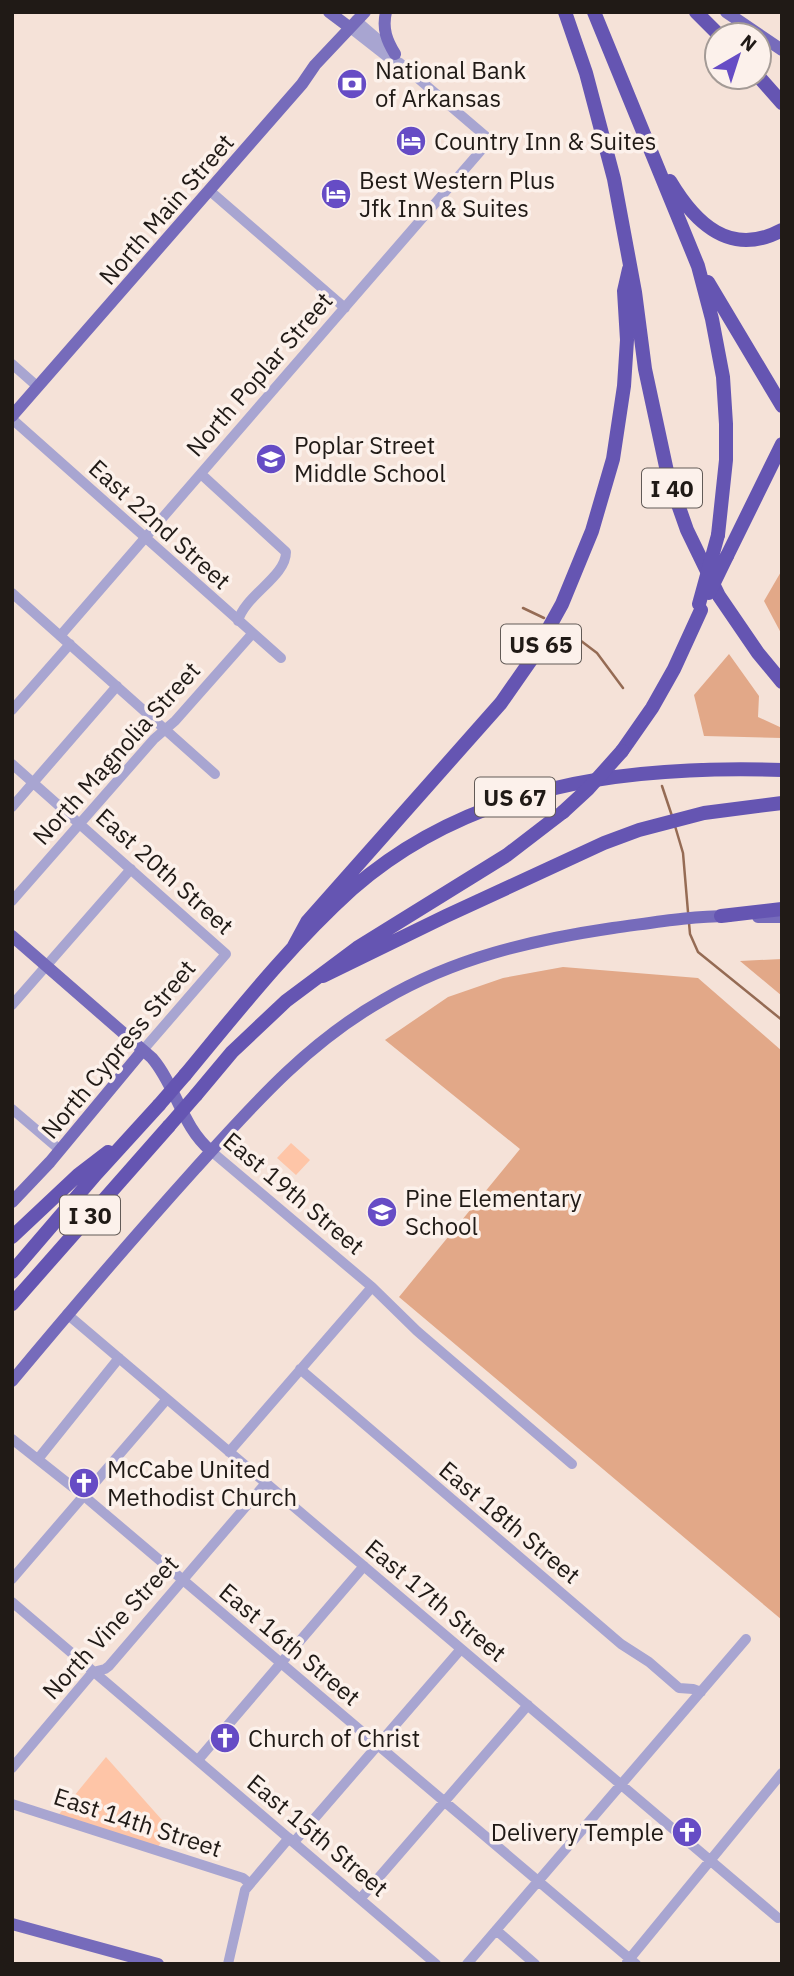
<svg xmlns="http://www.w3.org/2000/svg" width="794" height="1976" viewBox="0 0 794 1976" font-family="'IBM Plex Sans',sans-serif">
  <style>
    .green { fill: #fec5a7 }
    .forest { fill: #e2a888 }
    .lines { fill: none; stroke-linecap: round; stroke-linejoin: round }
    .stream { stroke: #956b54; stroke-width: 2.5 }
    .minor { stroke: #a8a5d1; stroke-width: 10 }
    .major { stroke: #766bbb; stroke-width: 12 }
    .highway { stroke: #6555b2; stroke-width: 14 }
    .highway-bridge { stroke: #6555b2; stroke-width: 14 }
    .labels { text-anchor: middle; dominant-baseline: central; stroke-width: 7; stroke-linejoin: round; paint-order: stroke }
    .shield { fill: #fcf1eb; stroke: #625a56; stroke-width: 2 }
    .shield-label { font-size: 23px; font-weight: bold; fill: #201a16 }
    .poi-label { font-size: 24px; fill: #201a16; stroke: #fcf1eb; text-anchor: start }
    .street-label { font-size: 24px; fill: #201a16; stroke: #fcf1eb }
  </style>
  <rect width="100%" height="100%" fill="#f5e2d8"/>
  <!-- green -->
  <path class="green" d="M 291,1143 L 310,1160 L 296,1175 L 277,1158 Z
    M 106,1757 L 170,1829 L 156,1850 L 56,1818 Z"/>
  <!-- forest -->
  <path class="forest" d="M 782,570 L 782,635 L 764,601 Z
    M 729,654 L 759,696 L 758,717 L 782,728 L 782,738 L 704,736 L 694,695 Z
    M 782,959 L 782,996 L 740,961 Z
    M 563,967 L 698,978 L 782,1051 L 782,1620 L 399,1297 L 520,1149 L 385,1040 L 448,997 L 503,978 Z"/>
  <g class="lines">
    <!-- stream -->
    <path class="stream" d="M 523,608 L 544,618
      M 564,628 L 597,653 L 623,688
      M 662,786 L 672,816
      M 675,826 L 683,853 L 688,912
      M 689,923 L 690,934 L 698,952 L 782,1020"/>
    <!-- minor -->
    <path class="minor" d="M 356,20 L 393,52
      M 210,191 L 345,308
      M 12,364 L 38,387
      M 12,419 L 281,658
      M 201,474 L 286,552 C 286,577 245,595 238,621
      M 12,593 L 215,774
      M 60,636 L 490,140 L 400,63 L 386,56 L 349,27
      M 12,710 L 70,644
      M 12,764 L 226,954 L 143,1050
      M 12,807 L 117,686
      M 12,901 L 154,739 L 175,721 L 252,634
      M 12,1005 L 131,869
      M 12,1109 L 60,1150
      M 211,1151 L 372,1287 L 417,1331 L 572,1464
      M 67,1314 L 778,1918
      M 300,1369 L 621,1644 L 649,1662 L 679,1688 L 693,1689 L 701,1692
      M 12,1439 L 84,1496 L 636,1964
      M 229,1452 L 372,1287
      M 38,1459 L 119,1358
      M 12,1579 L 167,1399
      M 12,1602 L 436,1964
      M 198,1760 L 364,1566
      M 12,1768 L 93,1672 L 105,1669 L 109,1666 L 266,1483
      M 12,1804 L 243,1878 L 249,1883
      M 294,1842 L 461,1649
      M 361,1898 L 528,1705
      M 496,1930 L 535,1964
      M 627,1962 L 782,1773
      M 228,1964 L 245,1890 L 289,1838
      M 467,1964 L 746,1639"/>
    <!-- major -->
    <path class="major" d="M 329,12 L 349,27
      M 386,12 C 382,29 387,41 395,54
      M 726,12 L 782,50
      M 12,416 L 302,84 L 315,65 L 365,12
      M 758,917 L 782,917
      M 12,936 L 152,1058 C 176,1086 182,1127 211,1151
      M 12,1202 L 50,1162 L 143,1050
      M 12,1381 C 72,1309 133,1238 195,1169 C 253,1105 307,1043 383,1000 C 454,958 532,940 613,928 C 651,923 690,916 729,916
      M 12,1924 L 158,1964"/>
    <!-- highway -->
    <path class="highway" d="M 565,12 L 586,73 L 614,179 L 635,292 L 645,369 L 668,476 L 687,530 L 719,596 L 758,653 L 782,682
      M 594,12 L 698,266 L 712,319 L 723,377 L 726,424 L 726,460 L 718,535
      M 696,12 L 719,35
      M 759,77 L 782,103
      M 670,181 C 695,223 730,258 782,230
      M 708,282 L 782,406
      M 727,556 L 782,444
      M 622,751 L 652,708 L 674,669 L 701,610
      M 721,916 L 782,909
      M 294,946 L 307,922 L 501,703 L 531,660 L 562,604 L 592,531 L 613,459 L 624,386 L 627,340 L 624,291 L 629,269
      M 323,976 L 446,916 L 604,843 L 639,830 L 704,813 L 782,803
      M 185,1075 C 238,1011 290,945 352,889 C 472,784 628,765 782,770
      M 196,1095 L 232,1052 L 286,1001 L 357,948 L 507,855 L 563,812
      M 12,1237 L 78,1175 L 108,1152
      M 12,1272 L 97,1173 L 159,1105
      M 12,1304 L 169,1126"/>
    <!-- highway-bridge -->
    <path class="highway-bridge" d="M 709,593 L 727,556
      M 699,604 L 718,535
      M 563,812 L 588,789 L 622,751
      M 159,1105 L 185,1075
      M 169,1126 L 196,1095"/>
  </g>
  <!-- icons -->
  <defs>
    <g id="bank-disc" transform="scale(1.575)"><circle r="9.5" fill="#664cc5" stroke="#fcf1eb"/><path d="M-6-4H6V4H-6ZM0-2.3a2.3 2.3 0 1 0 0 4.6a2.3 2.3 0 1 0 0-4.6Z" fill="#fff"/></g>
    <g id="hotel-disc" transform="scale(1.575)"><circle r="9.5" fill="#664cc5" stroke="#fcf1eb"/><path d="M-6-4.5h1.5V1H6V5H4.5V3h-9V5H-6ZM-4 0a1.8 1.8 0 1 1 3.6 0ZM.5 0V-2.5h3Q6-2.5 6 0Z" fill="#fff"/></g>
    <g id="school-disc" transform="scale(1.575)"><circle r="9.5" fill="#664cc5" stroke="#fcf1eb"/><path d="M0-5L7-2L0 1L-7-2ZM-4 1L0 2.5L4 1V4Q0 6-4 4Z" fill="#fff"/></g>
    <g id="church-disc" transform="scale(1.575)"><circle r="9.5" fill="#664cc5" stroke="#fcf1eb"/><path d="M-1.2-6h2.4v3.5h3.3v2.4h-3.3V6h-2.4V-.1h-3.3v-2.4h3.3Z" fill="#fff"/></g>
  </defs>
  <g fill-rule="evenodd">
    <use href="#bank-disc" x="352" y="84"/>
    <use href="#hotel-disc" x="411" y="141"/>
    <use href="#hotel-disc" x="336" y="194"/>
    <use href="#school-disc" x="271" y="459"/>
    <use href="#school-disc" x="382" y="1212"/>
    <use href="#church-disc" x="84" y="1483"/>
    <use href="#church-disc" x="225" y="1738"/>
    <use href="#church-disc" x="687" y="1832"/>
  </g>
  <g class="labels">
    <!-- shield labels -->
    <g class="shield">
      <rect x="642" y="468.5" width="60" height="39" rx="5"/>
      <rect x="501" y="624.5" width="80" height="39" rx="5"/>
      <rect x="475" y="777.5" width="80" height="39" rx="5"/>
      <rect x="60" y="1195.5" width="60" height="39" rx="5"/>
    </g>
    <g class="shield-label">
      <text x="672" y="488">I 40</text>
      <text x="541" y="644">US 65</text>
      <text x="515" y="797">US 67</text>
      <text x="90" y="1215">I 30</text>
    </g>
    <!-- poi labels -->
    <g class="poi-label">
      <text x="375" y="70">National Bank<tspan x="375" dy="28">of Arkansas</tspan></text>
      <text x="434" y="141">Country Inn &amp; Suites</text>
      <text x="359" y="180">Best Western Plus<tspan x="359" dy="28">Jfk Inn &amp; Suites</tspan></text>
      <text x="294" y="445">Poplar Street<tspan x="294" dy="28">Middle School</tspan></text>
      <text x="405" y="1198">Pine Elementary<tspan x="405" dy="28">School</tspan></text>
      <text x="107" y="1469">McCabe United<tspan x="107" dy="28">Methodist Church</tspan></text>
      <text x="248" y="1738">Church of Christ</text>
      <text x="664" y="1832" text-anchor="end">Delivery Temple</text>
    </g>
    <!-- street labels -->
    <g class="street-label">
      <text transform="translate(166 209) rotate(-49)">North Main Street</text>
      <text transform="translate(259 374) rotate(-49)">North Poplar Street</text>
      <text transform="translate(160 524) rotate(42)">East 22nd Street</text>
      <text transform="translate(116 753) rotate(-48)">North Magnolia Street</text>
      <text transform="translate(165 871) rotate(42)">East 20th Street</text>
      <text transform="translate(118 1049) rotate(-50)">North Cypress Street</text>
      <text transform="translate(294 1193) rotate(40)">East 19th Street</text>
      <text transform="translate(510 1522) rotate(40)">East 18th Street</text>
      <text transform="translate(436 1600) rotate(40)">East 17th Street</text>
      <text transform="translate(110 1627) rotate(-47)">North Vine Street</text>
      <text transform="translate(290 1644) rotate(40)">East 16th Street</text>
      <text transform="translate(138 1822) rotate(18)">East 14th Street</text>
      <text transform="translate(318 1835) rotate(40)">East 15th Street</text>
    </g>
  </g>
  <!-- border -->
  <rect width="794" height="1976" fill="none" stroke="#201a16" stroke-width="28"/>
  <!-- north arrow -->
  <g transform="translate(738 56) rotate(39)"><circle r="33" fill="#fcf1eb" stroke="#a49b96" stroke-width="2"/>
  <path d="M0-5L12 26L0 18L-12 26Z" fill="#664cc5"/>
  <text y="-10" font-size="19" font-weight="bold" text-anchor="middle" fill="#201a16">N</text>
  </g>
</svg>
